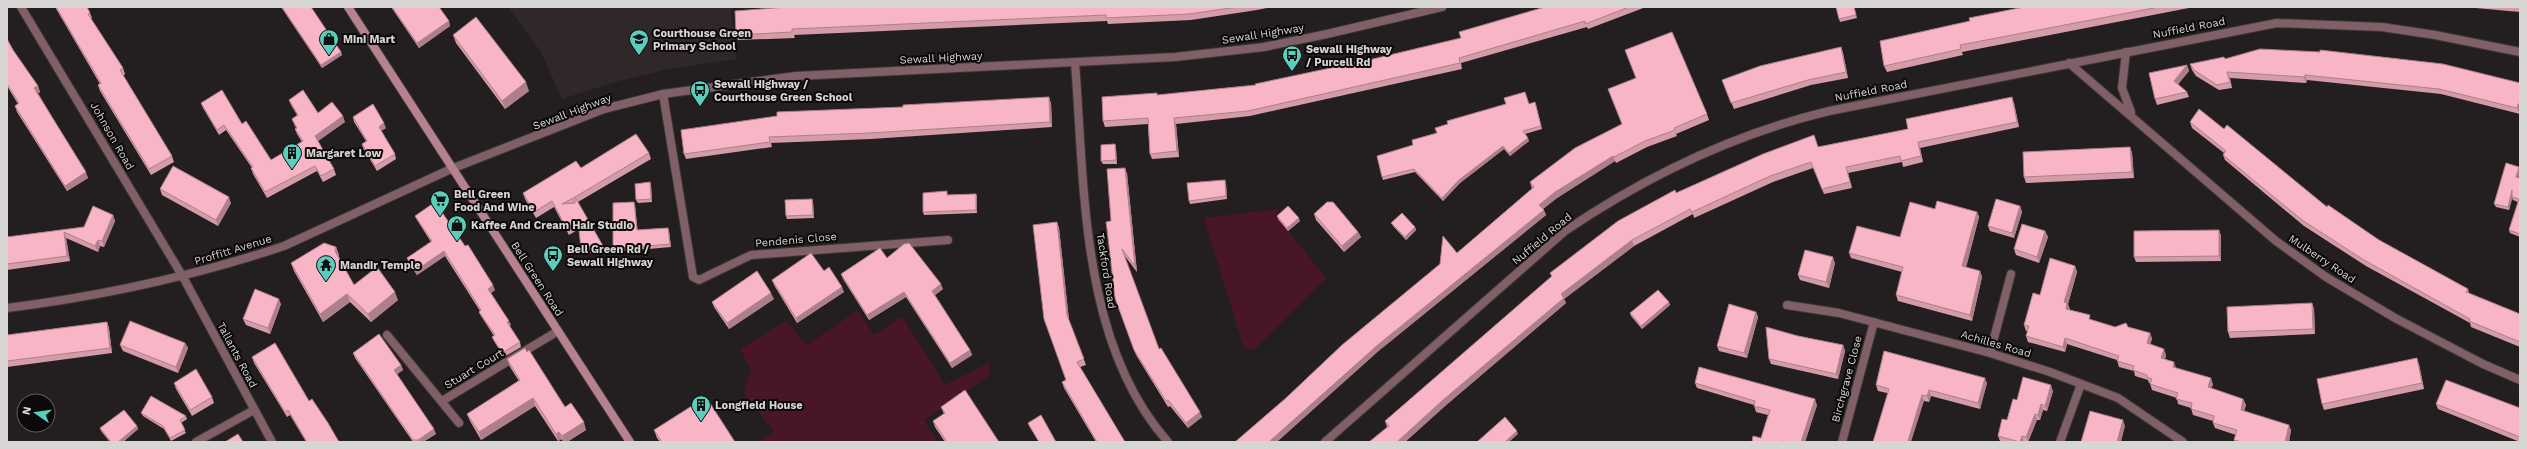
<svg xmlns="http://www.w3.org/2000/svg" width="2527" height="449" viewBox="0 0 2527 449" font-family="'Work Sans',sans-serif">
  <style>
    .built { fill: #302729 }
    .green { fill: #491627 }
    .lines { fill: none; stroke-linecap: round; stroke-linejoin: round }
    .minor-casing { stroke: #3c3838; stroke-width: 10 }
    .tertiary-casing { stroke: #3c3838; stroke-width: 10 }
    .secondary-casing { stroke: #3c3838; stroke-width: 10 }
    .minor { stroke: #805f67; stroke-width: 8 }
    .tertiary { stroke: #805f67; stroke-width: 8 }
    .secondary { stroke: #b78290; stroke-width: 8 }
    .wall { fill: #d49ca9 }
    .shaded-wall { fill: #ad7f8a }
    .building { fill: #f7b5c5; stroke: #ad7f8a; fill-rule: evenodd }
    .labels { text-anchor: middle; dominant-baseline: central; stroke-width: 4; stroke-linejoin: round; paint-order: stroke }
    .street-label { font-size: 11px; fill: #d8d5d5; stroke: #0b0909 }
    .poi-label { font-size: 11px; font-weight: bold; fill: #d8d5d5; stroke: #0b0909; text-anchor: start }
  </style>
  <rect width="100%" height="100%" fill="#231e1f"/>
  <!-- built -->
  <path class="built" d="M 508,7 L 731,7 L 736,59 L 669,69 L 615,82 L 562,99 L 541,52 Z"/>
  <!-- green -->
  <path class="green" d="M 1278,209 L 1283,225 L 1326,278 L 1255,349 L 1244,349 L 1204,218 Z
    M 858,310 L 874,335 L 902,316 L 945,385 L 989,363 L 990,375 L 924,420 L 938,442 L 759,442 L 774,432 L 744,393 L 751,369 L 740,349 L 786,321 L 807,345 Z"/>
  <g class="lines">
    <!-- minor casing -->
    <g class="minor-casing">
      <path id="minor" d="M 21,7 L 183,277 L 272,442
        M 2126,52 L 2122,88 L 2131,112
        M 1075,63 C 1085,187 1080,343 1168,442
        M 2069,63 L 2276,241 L 2326,277 L 2395,318 L 2483,364 L 2520,380
        M 663,94 L 693,277 L 699,280 L 751,255 L 948,240
        M 1787,305 L 1839,313 L 1990,353 L 2050,372 L 2118,398 L 2183,442
        M 387,335 L 459,423
        M 1990,353 L 2011,274
        M 442,401 L 558,331
        M 196,442 L 254,410
        M 1325,442 L 1565,231 C 1646,176 1734,134 1829,111 L 2277,23 L 2382,27 L 2435,35 L 2520,52
        M 1842,442 L 1874,322
        M 2060,442 L 2081,384"/>
    </g>
    <!-- tertiary casing -->
    <g class="tertiary-casing">
      <path id="tertiary" d="M 7,308 C 102,296 194,276 284,246 L 451,169 L 604,109 L 663,94 L 796,76 L 1175,57 L 1264,47 L 1327,34 L 1442,7"/>
    </g>
    <!-- secondary casing -->
    <g class="secondary-casing">
      <path id="secondary" d="M 348,7 L 630,442"/>
    </g>
    <!-- minor -->
    <use href="#minor" class="minor"/>
    <!-- tertiary -->
    <use href="#tertiary" class="tertiary"/>
    <!-- secondary -->
    <use href="#secondary" class="secondary"/>
  </g>
  <!-- wall -->
  <path class="wall" d="M 55,7 L 87,7 L 90,13 L 92,18 L 91,19 L 123,68 L 125,74 L 123,76 L 172,156 L 174,162 L 151,175 L 100,91 L 98,85 L 100,84 Z
    M 281,7 L 311,7 L 341,52 L 342,55 L 322,68 Z
    M 391,7 L 439,7 L 449,21 L 450,26 L 419,48 Z
    M 787,7 L 1272,7 L 1257,10 L 1191,20 L 1108,24 L 1107,21 L 794,35 L 795,38 L 738,40 L 736,35 Z
    M 1545,7 L 1646,7 L 1588,29 L 1587,27 L 1461,63 L 1462,69 L 1250,116 L 1176,124 L 1179,157 L 1152,159 L 1150,154 L 1148,124 L 1105,127 L 1103,121 L 1158,95 L 1256,85 L 1373,59 L 1461,38 Z
    M 1854,7 L 1857,18 L 1840,22 L 1839,19 Z
    M 2024,7 L 2194,7 L 1962,52 L 1963,55 L 1887,72 L 1884,66 L 1970,21 Z
    M 2464,7 L 2520,7 L 2520,12 Z
    M 453,35 L 529,91 L 505,109 L 456,43 Z
    M 7,39 L 13,50 L 38,86 L 40,92 L 38,93 L 88,178 L 67,191 L 17,112 L 15,106 L 18,104 L 7,86 Z
    M 1841,47 L 1843,53 L 1848,78 L 1811,85 L 1734,109 L 1722,80 Z
    M 2225,59 L 2520,83 L 2520,114 L 2441,94 L 2307,80 L 2306,83 L 2230,78 L 2232,88 L 2219,90 L 2196,76 L 2192,70 L 2190,64 Z
    M 2187,65 L 2189,71 L 2178,84 L 2187,92 L 2189,97 L 2157,105 L 2155,99 Z
    M 289,100 L 318,113 L 345,122 L 317,141 L 334,169 L 336,175 L 323,182 L 317,171 L 267,198 L 253,174 L 251,168 L 252,168 L 226,130 L 219,135 L 203,108 L 201,103 L 242,124 L 271,160 L 302,142 L 297,134 L 295,129 L 296,128 L 294,124 L 292,119 L 297,115 L 291,105 Z
    M 1051,103 L 1052,127 L 871,139 L 771,143 L 772,147 L 686,159 L 684,154 L 681,130 Z
    M 2014,103 L 2019,127 L 1920,148 L 1923,162 L 1903,167 L 1902,162 L 1848,173 L 1852,188 L 1824,194 L 1813,168 L 1773,182 L 1694,218 L 1693,214 L 1634,246 L 1564,299 L 1566,303 L 1445,406 L 1405,442 L 1369,442 L 1387,427 L 1385,421 L 1552,277 L 1550,273 L 1676,193 L 1818,147 L 1908,129 Z
    M 1529,104 L 1536,105 L 1542,129 L 1525,134 L 1529,141 L 1510,156 L 1504,149 L 1460,183 L 1443,201 L 1415,172 L 1383,180 L 1382,177 L 1413,145 L 1437,133 Z
    M 1707,114 L 1709,120 L 1676,134 L 1677,136 L 1647,147 L 1616,163 L 1615,161 L 1557,198 L 1543,209 L 1546,215 L 1381,349 L 1457,253 L 1532,189 L 1530,182 Z
    M 353,117 L 386,128 L 381,131 L 395,154 L 396,159 L 377,171 L 363,148 L 362,144 L 366,141 L 354,122 Z
    M 2190,122 L 2224,129 L 2327,207 L 2379,240 L 2468,289 L 2469,293 L 2520,314 L 2520,347 L 2471,327 L 2470,323 L 2366,266 L 2304,226 L 2225,160 L 2223,155 L 2224,153 L 2192,128 Z
    M 1115,144 L 1116,148 L 1117,164 L 1103,164 L 1101,161 Z
    M 2130,147 L 2132,153 L 2134,178 L 2026,183 L 2024,177 Z
    M 649,153 L 651,159 L 578,202 L 603,246 L 605,252 L 583,254 L 581,248 L 579,229 L 569,235 L 554,207 L 536,218 L 525,199 L 523,193 L 581,168 Z
    M 2519,167 L 2520,171 L 2518,178 L 2520,178 L 2520,237 L 2510,233 L 2509,230 L 2518,202 L 2513,200 L 2512,198 L 2509,210 L 2496,207 L 2494,204 Z
    M 1127,173 L 1137,272 L 1124,255 L 1159,349 L 1202,417 L 1188,428 L 1170,406 L 1168,407 L 1136,355 L 1115,298 L 1111,221 Z
    M 650,182 L 651,185 L 652,202 L 638,203 L 636,200 Z
    M 1226,183 L 1227,199 L 1190,204 L 1189,201 Z
    M 160,189 L 231,203 L 218,226 L 162,195 Z
    M 948,194 L 948,195 L 976,194 L 977,197 L 977,213 L 924,215 L 923,212 Z
    M 812,199 L 813,202 L 814,218 L 787,219 L 786,216 Z
    M 635,205 L 637,230 L 668,228 L 669,231 L 671,247 L 615,252 L 613,249 Z
    M 2020,206 L 2022,212 L 2014,238 L 1990,231 L 1988,226 Z
    M 1935,209 L 1977,212 L 1979,217 L 1966,267 L 1980,271 L 1982,277 L 1972,321 L 1898,301 L 1896,295 L 1902,272 L 1851,258 L 1849,253 L 1900,237 Z
    M 1314,214 L 1358,232 L 1361,237 L 1344,252 L 1316,220 Z
    M 113,215 L 115,221 L 104,247 L 100,246 L 98,252 L 66,238 L 70,261 L 7,270 L 7,237 L 84,227 Z
    M 415,216 L 495,290 L 491,293 L 511,325 L 509,326 L 520,342 L 521,347 L 504,357 L 494,341 L 492,337 L 494,336 L 481,316 L 479,312 L 480,311 L 445,256 L 417,275 L 409,263 L 407,258 L 431,242 L 417,220 Z
    M 1277,216 L 1300,221 L 1288,231 L 1278,219 Z
    M 1057,222 L 1059,228 L 1069,320 L 1086,365 L 1080,367 L 1125,442 L 1096,442 L 1064,388 L 1062,382 L 1066,380 Z
    M 1391,223 L 1415,227 L 1416,230 L 1406,240 L 1393,226 Z
    M 2219,230 L 2221,236 L 2221,261 L 2136,262 L 2134,257 Z
    M 2045,231 L 2048,237 L 2039,263 L 2016,255 L 2014,249 Z
    M 336,247 L 339,255 L 339,257 L 354,285 L 398,300 L 371,322 L 350,302 L 323,322 L 294,271 L 291,263 Z
    M 887,258 L 943,289 L 935,295 L 970,350 L 972,355 L 952,368 L 906,297 L 869,320 L 843,279 L 841,274 Z
    M 1835,263 L 1829,288 L 1800,280 L 1798,275 Z
    M 2075,266 L 2077,272 L 2068,304 L 2069,310 L 2092,320 L 2115,327 L 2128,327 L 2150,333 L 2152,339 L 2150,344 L 2166,355 L 2165,359 L 2176,368 L 2213,384 L 2211,389 L 2243,399 L 2246,405 L 2244,411 L 2291,430 L 2289,442 L 2235,442 L 2234,440 L 2236,435 L 2215,428 L 2213,423 L 2213,421 L 2193,415 L 2191,408 L 2178,404 L 2177,398 L 2152,390 L 2150,384 L 2150,383 L 2149,383 L 2148,380 L 2135,376 L 2134,371 L 2119,367 L 2117,360 L 2067,344 L 2065,352 L 2028,342 L 2026,336 L 2028,331 L 2026,331 L 2024,325 Z
    M 824,271 L 844,292 L 797,323 L 774,285 L 772,280 Z
    M 774,299 L 729,329 L 714,307 L 712,302 Z
    M 1669,302 L 1670,305 L 1642,329 L 1631,316 L 1630,313 Z
    M 2312,303 L 2314,309 L 2315,334 L 2230,338 L 2228,332 Z
    M 281,304 L 270,334 L 246,325 L 243,319 Z
    M 1756,312 L 1758,317 L 1747,358 L 1719,351 L 1717,346 Z
    M 107,322 L 109,328 L 112,353 L 7,367 L 7,335 Z
    M 1798,336 L 1843,345 L 1845,351 L 1838,379 L 1771,364 L 1769,359 Z
    M 185,343 L 188,348 L 178,373 L 123,351 L 120,345 Z
    M 353,353 L 401,365 L 403,370 L 397,374 L 436,434 L 423,442 L 413,442 L 355,358 Z
    M 252,357 L 309,401 L 339,442 L 306,442 L 290,415 L 287,417 L 254,363 Z
    M 507,359 L 565,407 L 586,430 L 567,442 L 563,442 L 562,439 L 558,441 L 535,406 L 481,440 L 470,421 L 467,414 L 519,381 L 510,367 Z
    M 2419,364 L 2424,389 L 2324,410 L 2322,404 Z
    M 174,383 L 212,397 L 214,403 L 192,416 L 176,389 Z
    M 1695,383 L 1817,405 L 1805,442 L 1752,442 L 1761,438 L 1768,415 L 1756,412 L 1754,405 L 1697,388 Z
    M 1987,383 L 1980,409 L 1931,396 L 1929,402 L 1887,393 L 1878,391 L 1876,385 Z
    M 2053,391 L 2047,411 L 2043,410 L 2040,420 L 2037,420 L 2028,442 L 2002,442 L 2000,441 L 1998,436 L 2007,420 L 2017,400 Z
    M 2436,404 L 2520,408 L 2520,442 L 2438,409 Z
    M 941,407 L 999,442 L 945,442 L 935,427 L 933,421 L 944,414 Z
    M 141,413 L 186,416 L 187,419 L 181,423 L 186,433 L 171,441 L 164,429 L 143,416 Z
    M 1028,423 L 1056,442 L 1039,442 L 1029,426 Z
    M 137,426 L 138,429 L 123,442 L 110,442 L 101,431 L 100,428 Z
    M 654,430 L 735,442 L 660,442 L 657,438 Z"/>
  <!-- shaded-wall -->
  <path class="shaded-wall" d="M 449,21 L 450,26 L 419,48 L 417,43 Z
    M 1841,47 L 1843,53 L 1848,78 L 1846,72 Z
    M 341,52 L 342,55 L 322,68 L 321,65 Z
    M 2187,65 L 2189,71 L 2176,87 L 2174,81 Z
    M 2227,72 L 2230,78 L 2232,88 L 2230,82 Z
    M 2305,75 L 2307,80 L 2306,83 L 2304,77 Z
    M 526,82 L 529,91 L 505,109 L 502,101 Z
    M 38,86 L 40,92 L 37,94 L 34,88 Z
    M 1049,97 L 1051,103 L 1052,127 L 1050,122 Z
    M 2012,97 L 2014,103 L 2019,127 L 2017,122 Z
    M 2518,104 L 2520,108 L 2520,114 L 2517,108 Z
    M 343,116 L 345,122 L 317,142 L 315,136 Z
    M 1174,118 L 1176,124 L 1179,157 L 1177,151 Z
    M 384,123 L 386,128 L 380,131 L 379,127 Z
    M 1528,138 L 1529,141 L 1510,156 L 1509,153 Z
    M 1918,142 L 1920,148 L 1923,162 L 1921,156 Z
    M 1115,144 L 1116,148 L 1117,164 L 1116,160 Z
    M 1503,146 L 1504,149 L 1460,183 L 1443,201 L 1442,198 L 1459,180 Z
    M 2130,147 L 2132,153 L 2134,178 L 2132,172 Z
    M 1613,156 L 1615,161 L 1557,198 L 1541,210 L 1539,205 L 1555,192 Z
    M 1846,167 L 1848,173 L 1852,188 L 1850,182 Z
    M 2519,167 L 2520,171 L 2517,180 L 2516,177 Z
    M 1125,168 L 1127,173 L 1137,272 L 1135,266 Z
    M 86,172 L 88,178 L 67,191 L 65,186 Z
    M 1225,180 L 1226,183 L 1227,199 L 1226,196 Z
    M 650,182 L 651,185 L 652,202 L 651,199 Z
    M 2512,190 L 2514,193 L 2509,210 L 2508,207 Z
    M 976,194 L 977,197 L 977,213 L 976,210 Z
    M 229,197 L 231,203 L 218,226 L 216,220 Z
    M 812,199 L 813,202 L 814,218 L 813,215 Z
    M 634,202 L 635,205 L 638,233 L 637,230 Z
    M 2020,206 L 2022,212 L 2014,238 L 2012,233 Z
    M 1544,210 L 1546,215 L 1381,349 L 1277,442 L 1269,442 L 1379,344 Z
    M 1977,212 L 1979,217 L 1965,272 L 1962,266 Z
    M 113,215 L 115,221 L 104,247 L 102,241 Z
    M 1299,218 L 1300,221 L 1288,231 L 1287,228 Z
    M 1057,222 L 1059,228 L 1069,320 L 1067,315 Z
    M 1415,227 L 1416,230 L 1406,240 L 1405,237 Z
    M 668,228 L 669,231 L 671,247 L 670,244 Z
    M 2219,230 L 2221,236 L 2221,261 L 2219,256 Z
    M 2045,231 L 2048,237 L 2039,263 L 2037,257 Z
    M 64,232 L 66,238 L 70,261 L 67,256 Z
    M 1358,232 L 1361,237 L 1344,252 L 1342,246 Z
    M 98,240 L 100,246 L 98,252 L 95,246 Z
    M 1632,240 L 1634,246 L 1564,299 L 1566,303 L 1445,406 L 1405,442 L 1398,442 L 1398,441 L 1561,294 Z
    M 336,247 L 339,255 L 338,259 L 335,251 Z
    M 444,251 L 445,256 L 417,275 L 415,271 Z
    M 1833,257 L 1835,263 L 1829,288 L 1826,282 Z
    M 2075,266 L 2077,272 L 2068,304 L 2070,309 L 2068,314 L 2064,302 Z
    M 1980,271 L 1982,277 L 1972,321 L 1970,315 Z
    M 941,284 L 943,289 L 934,296 L 932,291 Z
    M 493,285 L 495,290 L 490,293 L 488,289 Z
    M 842,287 L 844,292 L 797,323 L 796,318 Z
    M 395,292 L 398,300 L 371,322 L 368,314 Z
    M 904,292 L 906,297 L 869,320 L 867,315 Z
    M 771,293 L 774,299 L 729,329 L 727,323 Z
    M 347,294 L 350,302 L 323,322 L 320,314 Z
    M 279,299 L 281,304 L 270,334 L 268,328 Z
    M 1669,302 L 1670,305 L 1642,329 L 1641,326 Z
    M 2312,303 L 2314,309 L 2315,334 L 2313,329 Z
    M 1756,312 L 1758,317 L 1747,358 L 1744,353 Z
    M 509,321 L 511,325 L 508,327 L 507,322 Z
    M 107,322 L 109,328 L 112,353 L 110,348 Z
    M 2150,333 L 2152,339 L 2149,349 L 2147,343 Z
    M 2065,338 L 2067,344 L 2065,352 L 2063,347 Z
    M 185,343 L 188,348 L 178,373 L 176,367 Z
    M 1843,345 L 1845,351 L 1838,379 L 1836,374 Z
    M 2164,349 L 2166,355 L 2164,364 L 2161,358 Z
    M 970,350 L 972,355 L 952,368 L 950,363 Z
    M 2417,358 L 2419,364 L 2424,389 L 2422,383 Z
    M 2174,362 L 2176,368 L 2175,373 L 2173,367 Z
    M 401,365 L 403,370 L 396,375 L 394,370 Z
    M 1985,378 L 1987,383 L 1980,409 L 1978,403 Z
    M 2211,378 L 2213,384 L 2210,393 L 2208,387 Z
    M 2051,385 L 2053,391 L 2047,411 L 2045,406 Z
    M 1929,390 L 1931,396 L 1929,402 L 1927,396 Z
    M 1922,395 L 1924,401 L 1911,442 L 1908,441 Z
    M 533,398 L 535,406 L 481,440 L 479,432 Z
    M 1815,399 L 1817,405 L 1805,442 L 1801,442 Z
    M 2243,399 L 2246,405 L 2243,416 L 2241,410 Z
    M 2041,404 L 2043,410 L 2040,420 L 2038,415 Z
    M 1200,412 L 1202,417 L 1188,428 L 1186,423 Z
    M 2035,414 L 2037,420 L 2028,442 L 2026,437 Z
    M 2123,420 L 2125,426 L 2121,442 L 2117,442 Z
    M 584,422 L 586,430 L 567,442 L 564,442 L 562,436 Z
    M 2289,425 L 2291,430 L 2289,442 L 2285,442 Z
    M 137,426 L 138,429 L 123,442 L 118,442 Z
    M 434,429 L 436,434 L 423,442 L 419,442 L 418,440 Z
    M 1517,431 L 1518,434 L 1509,442 L 1505,442 Z
    M 559,432 L 562,439 L 558,441 L 556,434 Z
    M 2022,436 L 2024,442 L 2020,442 Z"/>
  <!-- building -->
  <path class="building" d="M 56,7 L 87,7 L 90,13 L 88,14 L 123,68 L 120,70 L 172,156 L 149,169 L 98,85 L 101,83 Z
    M 282,7 L 311,7 L 341,52 L 321,65 Z
    M 392,7 L 439,7 L 449,21 L 417,43 Z
    M 787,7 L 1237,7 L 1189,14 L 1106,18 L 1106,15 L 792,29 L 792,32 L 736,35 L 735,11 Z
    M 1545,7 L 1629,7 L 1585,24 L 1585,21 L 1459,58 L 1460,63 L 1248,111 L 1174,118 L 1177,151 L 1150,154 L 1148,118 L 1103,121 L 1102,97 L 1157,93 L 1157,95 L 1256,85 L 1255,84 L 1373,59 L 1461,38 L 1459,32 Z
    M 1836,7 L 1854,7 L 1856,15 L 1839,19 Z
    M 2024,7 L 2159,7 L 1960,45 L 1961,49 L 1884,66 L 1880,41 L 1970,21 L 1969,18 Z
    M 476,17 L 526,82 L 502,101 L 453,35 Z
    M 1672,32 L 1707,114 L 1674,128 L 1675,130 L 1645,141 L 1614,157 L 1613,156 L 1555,192 L 1539,205 L 1544,210 L 1379,344 L 1269,442 L 1235,442 L 1286,398 L 1342,345 L 1440,264 L 1443,236 L 1457,253 L 1534,187 L 1530,182 L 1575,148 L 1622,124 L 1608,89 L 1636,78 L 1625,50 Z
    M 7,39 L 13,50 L 38,86 L 34,88 L 86,172 L 65,186 L 15,106 L 19,103 L 7,84 Z
    M 1841,47 L 1846,72 L 1808,80 L 1731,103 L 1722,80 L 1760,66 Z
    M 2260,49 L 2320,52 L 2320,50 L 2443,64 L 2520,83 L 2520,104 L 2518,104 L 2517,108 L 2439,89 L 2305,75 L 2304,77 L 2227,72 L 2230,82 L 2217,85 L 2194,70 L 2190,64 L 2224,57 L 2225,59 Z
    M 2187,65 L 2174,81 L 2187,92 L 2155,99 L 2149,73 Z
    M 222,90 L 242,124 L 246,121 L 271,160 L 303,141 L 295,129 L 297,128 L 292,119 L 298,115 L 289,100 L 303,90 L 318,113 L 332,102 L 343,116 L 315,136 L 334,169 L 321,176 L 315,166 L 265,192 L 251,168 L 253,167 L 224,125 L 217,130 L 201,103 Z
    M 1525,92 L 1529,104 L 1535,102 L 1541,126 L 1523,131 L 1528,138 L 1509,153 L 1503,146 L 1459,180 L 1442,198 L 1414,169 L 1382,177 L 1377,156 L 1413,145 L 1412,140 L 1437,133 L 1435,128 L 1448,124 L 1447,121 L 1506,104 L 1504,98 Z
    M 1049,97 L 1050,122 L 869,133 L 769,137 L 770,142 L 684,154 L 681,130 L 777,116 L 777,112 L 903,107 L 903,105 Z
    M 2012,97 L 2017,122 L 1918,142 L 1921,156 L 1901,161 L 1900,156 L 1846,167 L 1850,182 L 1822,189 L 1811,162 L 1770,176 L 1692,212 L 1690,209 L 1632,240 L 1561,294 L 1564,298 L 1443,400 L 1398,441 L 1398,442 L 1369,442 L 1389,426 L 1385,421 L 1552,276 L 1550,273 L 1618,221 L 1675,190 L 1676,193 L 1763,154 L 1814,135 L 1818,147 L 1908,129 L 1906,119 Z
    M 373,104 L 384,123 L 379,127 L 395,154 L 375,166 L 362,144 L 367,141 L 353,117 Z
    M 2199,109 L 2224,129 L 2227,125 L 2327,207 L 2328,205 L 2379,240 L 2468,289 L 2466,292 L 2520,314 L 2520,342 L 2469,321 L 2470,319 L 2364,260 L 2302,220 L 2223,155 L 2226,151 L 2190,122 Z
    M 636,134 L 649,153 L 575,197 L 603,246 L 581,248 L 578,222 L 567,229 L 552,201 L 534,212 L 523,193 L 576,161 L 581,168 ZM 575,197 L 575,203 L 562,204 Z
    M 1115,144 L 1116,160 L 1101,161 L 1101,145 Z
    M 2130,147 L 2132,172 L 2024,177 L 2023,152 Z
    M 2506,163 L 2519,167 L 2516,177 L 2520,178 L 2520,234 L 2509,230 L 2519,199 L 2512,197 L 2512,190 L 2508,207 L 2494,204 Z
    M 173,166 L 229,197 L 216,220 L 160,189 Z
    M 1125,168 L 1135,266 L 1122,249 L 1159,349 L 1161,348 L 1200,412 L 1186,423 L 1168,400 L 1166,401 L 1134,350 L 1115,298 L 1107,229 L 1106,222 L 1111,221 L 1107,169 Z
    M 1225,180 L 1226,196 L 1189,201 L 1187,183 Z
    M 650,182 L 651,199 L 636,200 L 635,184 Z
    M 947,191 L 947,195 L 976,194 L 976,210 L 923,212 L 923,193 Z
    M 812,199 L 813,215 L 786,216 L 785,200 Z
    M 1996,199 L 2020,206 L 2012,233 L 1988,226 Z
    M 1937,201 L 1977,212 L 1962,266 L 1980,271 L 1970,315 L 1896,295 L 1903,267 L 1849,253 L 1857,226 L 1900,237 L 1910,202 L 1935,209 Z
    M 435,202 L 465,246 L 468,245 L 493,285 L 488,289 L 509,321 L 507,322 L 520,342 L 502,353 L 492,337 L 495,335 L 479,312 L 481,310 L 444,251 L 415,271 L 407,258 L 432,241 L 415,216 Z
    M 634,202 L 637,230 L 668,228 L 670,244 L 613,249 L 613,203 Z
    M 1327,202 L 1333,202 L 1358,232 L 1342,246 L 1314,214 Z
    M 93,206 L 113,215 L 102,241 L 98,240 L 95,246 L 64,232 L 67,256 L 7,264 L 7,237 L 84,227 Z
    M 1288,206 L 1299,218 L 1287,228 L 1277,216 Z
    M 1402,213 L 1415,227 L 1405,237 L 1391,223 Z
    M 1057,222 L 1067,315 L 1084,359 L 1077,362 L 1125,442 L 1097,442 L 1062,382 L 1066,380 L 1044,319 L 1033,225 Z
    M 2022,224 L 2045,231 L 2037,257 L 2014,249 Z
    M 2219,230 L 2219,256 L 2134,257 L 2134,231 Z
    M 324,243 L 336,247 L 335,251 L 354,285 L 377,267 L 395,292 L 368,314 L 347,294 L 320,314 L 291,263 Z
    M 909,243 L 941,284 L 932,291 L 970,350 L 950,363 L 904,292 L 867,315 L 841,274 L 880,248 L 887,258 L 904,244 Z
    M 1805,250 L 1833,257 L 1826,282 L 1798,275 Z
    M 811,253 L 824,271 L 829,267 L 842,287 L 796,318 L 772,280 Z
    M 2050,258 L 2075,266 L 2064,302 L 2067,303 L 2066,309 L 2090,315 L 2089,319 L 2115,327 L 2126,323 L 2128,327 L 2150,333 L 2147,343 L 2164,349 L 2161,358 L 2174,362 L 2173,367 L 2211,378 L 2208,387 L 2243,399 L 2241,410 L 2289,425 L 2285,442 L 2242,442 L 2234,440 L 2237,430 L 2213,423 L 2214,416 L 2191,409 L 2192,403 L 2176,399 L 2178,393 L 2150,384 L 2152,379 L 2147,377 L 2147,375 L 2133,370 L 2134,366 L 2117,361 L 2119,356 L 2065,338 L 2063,347 L 2026,336 L 2029,326 L 2024,325 L 2033,293 L 2040,295 Z
    M 757,271 L 771,293 L 727,323 L 712,302 Z
    M 255,289 L 279,299 L 268,328 L 243,319 Z
    M 1658,290 L 1669,302 L 1641,326 L 1630,313 Z
    M 2312,303 L 2313,329 L 2228,332 L 2227,307 Z
    M 1729,304 L 1756,312 L 1744,353 L 1717,346 Z
    M 130,321 L 185,343 L 176,367 L 120,345 Z
    M 107,322 L 110,348 L 7,361 L 7,335 Z
    M 1766,327 L 1798,336 L 1843,345 L 1836,374 L 1769,359 Z
    M 379,334 L 401,365 L 394,370 L 434,429 L 418,440 L 413,440 L 353,353 Z
    M 275,343 L 309,401 L 312,399 L 328,423 L 339,442 L 307,442 L 288,410 L 285,412 L 252,357 Z
    M 525,348 L 527,352 L 529,350 L 565,407 L 571,403 L 584,422 L 562,436 L 559,432 L 556,434 L 533,398 L 479,432 L 467,414 L 520,380 L 507,359 Z
    M 1884,351 L 1985,378 L 1978,403 L 1929,390 L 1927,396 L 1922,395 L 1908,441 L 1910,442 L 1873,442 L 1889,389 L 1876,385 Z
    M 2417,358 L 2422,383 L 2322,404 L 2317,379 Z
    M 1699,367 L 1815,399 L 1801,442 L 1788,442 L 1783,441 L 1782,442 L 1752,442 L 1753,436 L 1761,438 L 1770,410 L 1754,406 L 1755,401 L 1695,383 Z
    M 196,369 L 212,397 L 190,410 L 174,383 Z
    M 2023,377 L 2051,385 L 2045,406 L 2041,404 L 2038,415 L 2035,414 L 2026,437 L 2022,436 L 2020,442 L 1998,436 L 2002,419 L 2007,420 L 2013,399 L 2017,400 Z
    M 2446,380 L 2520,408 L 2519,410 L 2520,410 L 2520,437 L 2436,404 Z
    M 965,390 L 999,442 L 947,442 L 933,421 L 945,413 L 941,407 Z
    M 151,396 L 186,416 L 180,420 L 185,430 L 170,438 L 163,426 L 141,413 Z
    M 706,397 L 735,442 L 662,442 L 654,430 Z
    M 124,410 L 137,426 L 118,442 L 111,442 L 100,428 Z
    M 2090,411 L 2123,420 L 2117,442 L 2081,442 Z
    M 1041,415 L 1056,442 L 1039,442 L 1028,423 Z
    M 1505,417 L 1517,431 L 1505,442 L 1477,442 Z
    M 238,434 L 243,442 L 225,442 Z"/>
  <!-- icons -->
  <defs>
    <g id="shop-pin" transform="scale(1)"><path d="M0 17L-7.5 6A9.5 9.5 0 1 1 7.5 6Z" fill="#5acebd" stroke="#0b0909"/><path d="M-5-2.5h2.3a2.7 3.5 0 0 1 5.4 0H5L5.5 6h-11ZM-1.5-2.5h3a1.5 2.3 0 0 0-3 0Z" fill="#111"/></g>
    <g id="school-pin" transform="scale(1)"><path d="M0 17L-7.5 6A9.5 9.5 0 1 1 7.5 6Z" fill="#5acebd" stroke="#0b0909"/><path d="M0-5L7-2L0 1L-7-2ZM-4 1L0 2.5L4 1V4Q0 6-4 4Z" fill="#111"/></g>
    <g id="bus-pin" transform="scale(1)"><path d="M0 17L-7.5 6A9.5 9.5 0 1 1 7.5 6Z" fill="#5acebd" stroke="#0b0909"/><path d="M-5-6H5V4H4V6H2V4H-2V6H-4V4H-5ZM-3.5-4V0h7V-4ZM-3.5 1.2v1.5H-2V1.2ZM2 1.2v1.5H3.5V1.2Z" fill="#111"/></g>
    <g id="building-pin" transform="scale(1)"><path d="M0 17L-7.5 6A9.5 9.5 0 1 1 7.5 6Z" fill="#5acebd" stroke="#0b0909"/><path d="M-4-6H4V6H1V3H-1V6H-4ZM-2.5-4.3h1.7v1.8h-1.7ZM.8-4.3h1.7v1.8H.8ZM-2.5-1h1.7V.8h-1.7ZM.8-1h1.7V.8H.8Z" fill="#111"/></g>
    <g id="supermarket-pin" transform="scale(1)"><path d="M0 17L-7.5 6A9.5 9.5 0 1 1 7.5 6Z" fill="#5acebd" stroke="#0b0909"/><path d="M-6-5.5h2.5l.6 2H6L4.5 2H-2.5L-4.4-4H-6ZM-1.5 3.2a1.3 1.3 0 1 0 .1 0ZM3 3.2a1.3 1.3 0 1 0 .1 0Z" fill="#111"/></g>
    <g id="temple-pin" transform="scale(1)"><path d="M0 17L-7.5 6A9.5 9.5 0 1 1 7.5 6Z" fill="#5acebd" stroke="#0b0909"/><path d="M0-6L5-2H3V0L6.5 2.5H4V6H1.5V3h-3V6H-4V2.5H-6.5L-3 0V-2H-5Z" fill="#111"/></g>
  </defs>
  <g fill-rule="evenodd">
    <use href="#shop-pin" x="329" y="39"/>
    <use href="#school-pin" x="639" y="39"/>
    <use href="#bus-pin" x="1292" y="55"/>
    <use href="#bus-pin" x="700" y="90"/>
    <use href="#building-pin" x="292" y="153"/>
    <use href="#supermarket-pin" x="440" y="200"/>
    <use href="#shop-pin" x="457" y="225"/>
    <use href="#bus-pin" x="553" y="255"/>
    <use href="#temple-pin" x="326" y="265"/>
    <use href="#building-pin" x="701" y="405"/>
  </g>
  <g class="labels">
    <!-- street labels -->
    <g class="street-label">
      <text transform="translate(2189 28) rotate(-11)">Nuffield Road</text>
      <text transform="translate(1263 34) rotate(-9)">Sewall Highway</text>
      <text transform="translate(941 58) rotate(-3)">Sewall Highway</text>
      <text transform="translate(1871 91) rotate(-11)">Nuffield Road</text>
      <text transform="translate(572 112) rotate(-21)">Sewall Highway</text>
      <text transform="translate(112 136) rotate(60)">Johnson Road</text>
      <text transform="translate(1542 239) rotate(-40)">Nuffield Road</text>
      <text transform="translate(796 240) rotate(-5)">Pendenis Close</text>
      <text transform="translate(233 250) rotate(-17)">Proffitt Avenue</text>
      <text transform="translate(2322 259) rotate(34)">Mulberry Road</text>
      <text transform="translate(1106 271) rotate(81)">Tackford Road</text>
      <text transform="translate(537 279) rotate(57)">Bell Green Road</text>
      <text transform="translate(1996 344) rotate(16)">Achilles Road</text>
      <text transform="translate(237 355) rotate(62)">Tallants Road</text>
      <text transform="translate(474 369) rotate(-31)">Stuart Court</text>
      <text transform="translate(1847 379) rotate(-75)">Birchgrave Close</text>
    </g>
    <!-- poi labels -->
    <g class="poi-label">
      <text x="653" y="33">Courthouse Green<tspan x="653" dy="13">Primary School</tspan></text>
      <text x="343" y="39">Mini Mart</text>
      <text x="1306" y="49">Sewall Highway<tspan x="1306" dy="13">/ Purcell Rd</tspan></text>
      <text x="714" y="84">Sewall Highway /<tspan x="714" dy="13">Courthouse Green School</tspan></text>
      <text x="306" y="153">Margaret Low</text>
      <text x="454" y="194">Bell Green<tspan x="454" dy="13">Food And Wine</tspan></text>
      <text x="471" y="225">Kaffee And Cream Hair Studio</text>
      <text x="567" y="249">Bell Green Rd /<tspan x="567" dy="13">Sewall Highway</tspan></text>
      <text x="340" y="265">Mandir Temple</text>
      <text x="715" y="405">Longfield House</text>
    </g>
  </g>
  <!-- border -->
  <rect width="2527" height="449" fill="none" stroke="#d8d5d5" stroke-width="16"/>
  <!-- north arrow -->
  <g transform="translate(36 413) rotate(283)"><circle r="19" fill="#0b0909" stroke="#5d5b5b"/>
  <path d="M0-3L7 15L0 10L-7 15Z" fill="#5acebd"/>
  <text y="-6" font-size="11" font-weight="bold" text-anchor="middle" fill="#d8d5d5">N</text>
  </g>
</svg>
